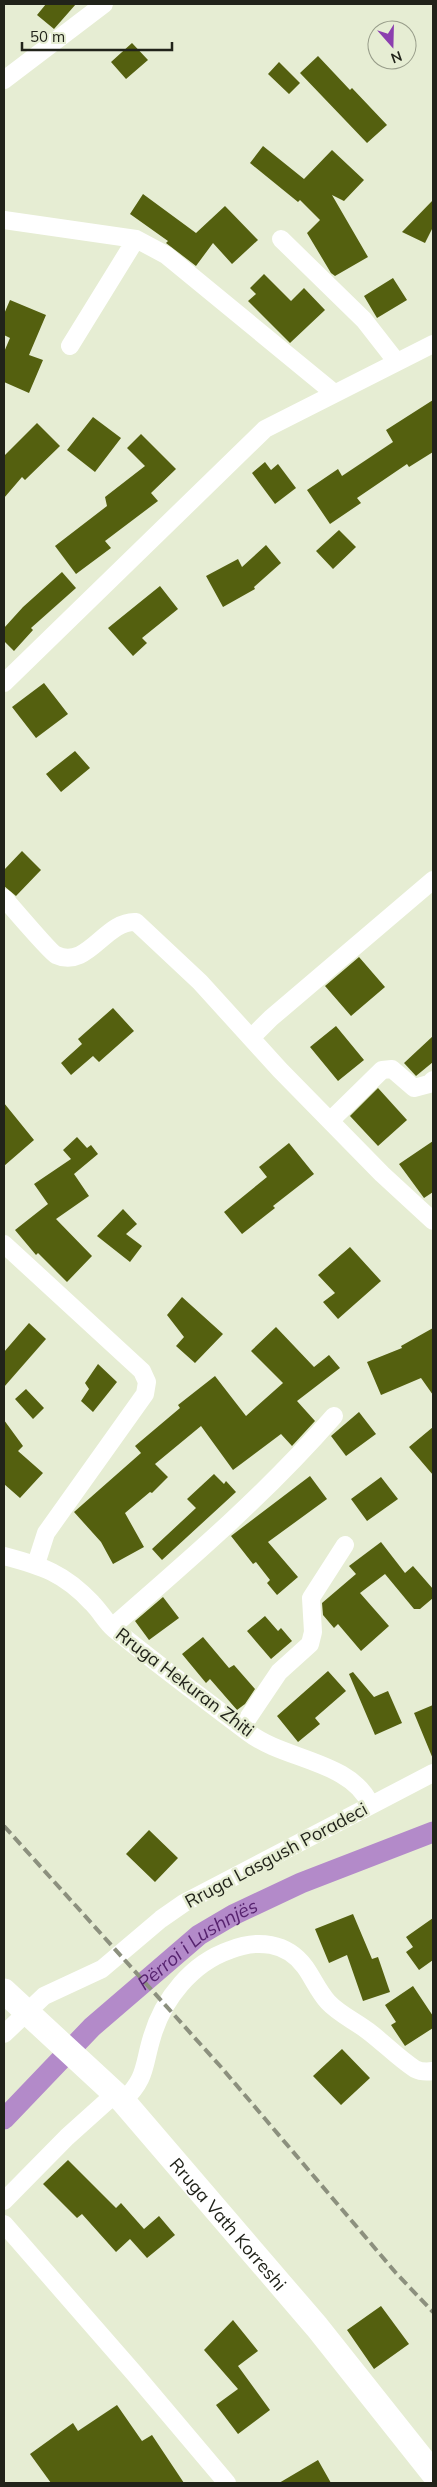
<svg xmlns="http://www.w3.org/2000/svg" width="437" height="2487" viewBox="0 0 437 2487" font-family="Mulish,sans-serif">
  <style>
    .lines { fill: none; stroke-linecap: round; stroke-linejoin: round }
    .canal { stroke: #b38ac9; stroke-width: 21 }
    .building { fill: #54600f }
    .minor { stroke: #fff; stroke-width: 18 }
    .secondary { stroke: #fff; stroke-width: 25 }
    .rail { stroke: #8c907e; stroke-width: 4; stroke-dasharray: 10 5; stroke-linecap: butt }
    .labels { text-anchor: middle; dominant-baseline: central; stroke-width: 5; stroke-linejoin: round; paint-order: stroke }
    .street-label { font-size: 18px; fill: #21231a; stroke: #e6edd3 }
    .water-label { font-size: 19px; font-style: italic; fill: #57236f; stroke: #e6edd3 }
  </style>
  <rect width="100%" height="100%" fill="#e6edd3"/>
  <g class="lines">
    <!-- canal -->
    <path class="canal" id="s1" d="M 4,2119 L 92,2027 L 199,1935 L 233,1915 L 301,1883 L 433,1832"/>
  </g>
  <!-- building -->
  <path class="building" d="M 46,4 L 76,4 L 54,29 L 37,15 Z
    M 132,43 L 148,60 L 126,79 L 111,62 Z
    M 318,56 L 350,90 L 352,88 L 387,125 L 367,143 L 300,73 Z
    M 279,62 L 300,83 L 289,94 L 268,74 Z
    M 263,146 L 304,179 L 332,150 L 364,180 L 344,201 L 332,195 L 368,257 L 335,276 L 331,273 L 307,233 L 320,220 L 300,200 L 298,202 L 250,163 Z
    M 143,194 L 196,233 L 225,206 L 258,240 L 232,264 L 213,243 L 196,266 L 166,243 L 168,241 L 130,214 Z
    M 433,200 L 433,227 L 425,243 L 402,232 Z
    M 264,274 L 291,301 L 304,288 L 325,310 L 290,343 L 248,301 L 256,294 L 250,288 Z
    M 393,278 L 407,300 L 377,318 L 364,296 Z
    M 10,300 L 46,315 L 29,355 L 43,360 L 29,393 L 4,382 L 4,352 L 10,338 L 4,335 L 4,314 Z
    M 433,400 L 433,452 L 409,467 L 407,464 L 357,498 L 361,503 L 330,524 L 307,490 L 338,469 L 342,476 L 393,442 L 386,430 Z
    M 93,417 L 121,438 L 95,472 L 67,450 Z
    M 37,423 L 60,446 L 25,480 L 22,477 L 4,498 L 4,456 Z
    M 141,434 L 176,469 L 151,493 L 158,501 L 105,541 L 111,548 L 76,574 L 55,546 L 107,506 L 105,497 L 145,466 L 127,448 Z
    M 265,462 L 271,470 L 278,464 L 296,488 L 275,504 L 252,473 Z
    M 339,530 L 356,547 L 333,569 L 316,551 Z
    M 266,545 L 281,563 L 254,587 L 255,589 L 223,607 L 206,576 L 238,559 L 242,567 Z
    M 62,572 L 76,588 L 31,628 L 33,630 L 14,651 L 4,641 L 4,628 L 23,607 Z
    M 160,586 L 178,609 L 142,638 L 147,643 L 133,656 L 108,628 Z
    M 44,683 L 68,714 L 36,738 L 12,707 Z
    M 75,751 L 90,768 L 61,792 L 46,774 Z
    M 22,851 L 41,870 L 16,896 L 4,886 L 4,870 Z
    M 359,957 L 385,987 L 351,1016 L 325,986 Z
    M 113,1008 L 134,1031 L 99,1062 L 93,1056 L 71,1075 L 61,1063 L 82,1044 L 78,1039 Z
    M 336,1026 L 364,1060 L 338,1081 L 310,1047 Z
    M 433,1036 L 433,1062 L 416,1076 L 404,1063 Z
    M 378,1088 L 407,1120 L 378,1146 L 350,1116 Z
    M 4,1103 L 34,1140 L 4,1166 Z
    M 77,1137 L 87,1148 L 91,1145 L 98,1154 L 74,1174 L 89,1196 L 56,1219 L 92,1256 L 67,1282 L 38,1253 L 36,1255 L 15,1230 L 48,1204 L 34,1184 L 71,1159 L 63,1150 Z
    M 433,1141 L 433,1192 L 424,1198 L 399,1164 Z
    M 289,1143 L 314,1174 L 273,1206 L 275,1208 L 242,1234 L 224,1212 L 267,1177 L 259,1167 Z
    M 123,1209 L 137,1224 L 126,1234 L 142,1246 L 130,1262 L 97,1236 Z
    M 350,1247 L 381,1281 L 338,1319 L 323,1302 L 335,1293 L 318,1275 Z
    M 182,1297 L 223,1334 L 195,1363 L 176,1346 L 184,1337 L 167,1315 Z
    M 29,1323 L 46,1339 L 4,1387 L 4,1352 Z
    M 276,1327 L 314,1367 L 329,1355 L 340,1368 L 297,1401 L 315,1421 L 292,1446 L 281,1434 L 233,1470 L 201,1426 L 155,1464 L 168,1477 L 152,1493 L 150,1492 L 125,1513 L 144,1547 L 113,1564 L 101,1542 L 74,1512 L 141,1453 L 135,1446 L 180,1408 L 178,1405 L 215,1376 L 246,1416 L 283,1383 L 251,1351 Z
    M 433,1328 L 433,1395 L 421,1378 L 381,1395 L 367,1362 L 402,1348 L 401,1346 Z
    M 98,1364 L 117,1382 L 93,1412 L 81,1401 L 89,1389 L 85,1383 Z
    M 26,1389 L 44,1408 L 33,1419 L 15,1399 Z
    M 359,1412 L 376,1434 L 346,1456 L 331,1436 Z
    M 4,1420 L 23,1446 L 18,1451 L 43,1473 L 20,1498 L 4,1484 Z
    M 433,1427 L 433,1475 L 409,1447 Z
    M 214,1474 L 224,1484 L 226,1481 L 236,1492 L 162,1560 L 152,1549 L 196,1508 L 187,1499 Z
    M 310,1476 L 327,1499 L 268,1542 L 298,1577 L 277,1595 L 267,1583 L 270,1580 L 256,1562 L 253,1564 L 231,1536 Z
    M 381,1477 L 398,1499 L 367,1521 L 351,1499 Z
    M 381,1542 L 405,1573 L 413,1566 L 433,1589 L 433,1598 L 420,1609 L 414,1609 L 385,1574 L 360,1593 L 389,1626 L 361,1651 L 338,1624 L 334,1628 L 323,1615 L 322,1603 L 356,1574 L 349,1566 Z
    M 163,1597 L 179,1618 L 149,1640 L 135,1621 Z
    M 265,1616 L 278,1631 L 281,1628 L 292,1641 L 271,1659 L 247,1631 Z
    M 203,1637 L 229,1668 L 234,1665 L 255,1689 L 245,1704 L 237,1710 L 210,1679 L 206,1683 L 182,1654 Z
    M 328,1671 L 346,1691 L 315,1718 L 320,1724 L 298,1742 L 277,1716 Z
    M 353,1672 L 374,1697 L 388,1691 L 402,1723 L 375,1735 L 349,1674 Z
    M 433,1705 L 433,1759 L 414,1713 Z
    M 149,1830 L 178,1858 L 155,1882 L 126,1854 Z
    M 353,1914 L 372,1959 L 378,1957 L 390,1992 L 363,2001 L 347,1955 L 329,1963 L 315,1929 Z
    M 433,1918 L 433,1960 L 419,1970 L 406,1952 L 413,1947 L 406,1937 Z
    M 413,1986 L 433,2016 L 433,2028 L 405,2046 L 391,2025 L 396,2022 L 385,2005 Z
    M 342,2049 L 370,2078 L 341,2105 L 313,2076 Z
    M 68,2160 L 116,2208 L 121,2203 L 144,2229 L 159,2216 L 175,2235 L 147,2258 L 130,2239 L 116,2252 L 82,2214 L 77,2218 L 43,2184 Z
    M 381,2306 L 409,2344 L 374,2369 L 347,2330 Z
    M 233,2320 L 258,2351 L 238,2366 L 270,2410 L 238,2434 L 216,2405 L 238,2389 L 204,2350 Z
    M 117,2405 L 142,2441 L 152,2435 L 184,2483 L 51,2483 L 30,2454 L 73,2423 L 78,2431 Z
    M 318,2460 L 331,2483 L 279,2483 Z"/>
  <g class="lines">
    <!-- minor -->
    <path class="minor" d="M 4,80 L 104,4
      M 4,220 L 136,239 L 166,255 L 334,393
      M 281,239 L 364,320 L 396,361
      M 70,346 L 136,239
      M 4,683 L 265,429 L 433,344
      M 4,898 C 12,907 50,952 56,955 C 88,970 105,920 136,922 L 200,982 L 280,1070 L 382,1174 L 433,1221
      M 251,1038 L 271,1018 L 433,880
      M 330,1121 L 382,1070 L 392,1069 L 414,1088 L 429,1084 L 433,1080
      M 4,1244 L 142,1371 L 147,1382 L 145,1394 L 46,1533 L 36,1564
      M 4,1556 C 42,1566 64,1573 92,1603 C 100,1611 106,1622 114,1629 C 158,1665 204,1699 249,1733 C 284,1760 351,1761 370,1804
      M 112,1627 C 189,1560 267,1493 334,1416
      M 242,1727 L 279,1672 L 310,1644 L 313,1632 L 311,1598 L 345,1545
      M 4,2034 L 44,1996 L 102,1969 L 161,1919 L 184,1903 L 433,1773
      M 123,2101 C 147,2078 143,2066 152,2037 C 163,1999 192,1963 230,1950 C 257,1939 287,1942 305,1967 C 313,1978 318,1991 328,2002 C 339,2014 355,2021 368,2031 C 384,2043 398,2058 415,2069 C 421,2072 427,2072 433,2071
      M 4,2201 L 67,2137 L 116,2093
      M 4,2224 L 134,2373 L 227,2483"/>
    <!-- secondary -->
    <path class="secondary" id="s2" d="M 4,1991 L 123,2101 L 317,2327 L 433,2473"/>
    <!-- rail -->
    <path class="rail" d="M 4,1826 L 221,2067 L 396,2273 L 433,2312"/>
  </g>
  <g class="labels">
    <!-- street labels -->
    <g class="street-label">
      <text transform="translate(185 1682) rotate(37)">Rruga Hekuran Zhiti</text>
      <text transform="translate(276 1855) rotate(-28)">Rruga Lasgush Poradeci</text>
      <text stroke="none"><textPath href="#s2" startOffset="324">Rruga Vath Korreshi</textPath></text>
    </g>
    <!-- water labels -->
    <g class="water-label">
      <text stroke="none"><textPath href="#s1" startOffset="262">Përroi i Lushnjës</textPath></text>
    </g>
  </g>
  <!-- border -->
  <rect width="437" height="2487" fill="none" stroke="#21231a" stroke-width="10"/>
  <!-- north arrow -->
  <g transform="translate(392 45) rotate(160)"><circle r="24" fill="#e6edd3" stroke="#979c89"/>
  <path d="M0-4L9 19L0 12L-9 19Z" fill="#8c3faf"/>
  <text y="-8" font-size="14" font-weight="bold" text-anchor="middle" fill="#21231a">N</text>
  </g>
  <!-- scale -->
  <path d="M22 42v8h150v-8" fill="none" stroke="#21231a" stroke-width="2.5"/>
  <text x="30" y="42" font-size="15" fill="#21231a" stroke="#e6edd3" stroke-width="4" paint-order="stroke">50 m</text>
</svg>
